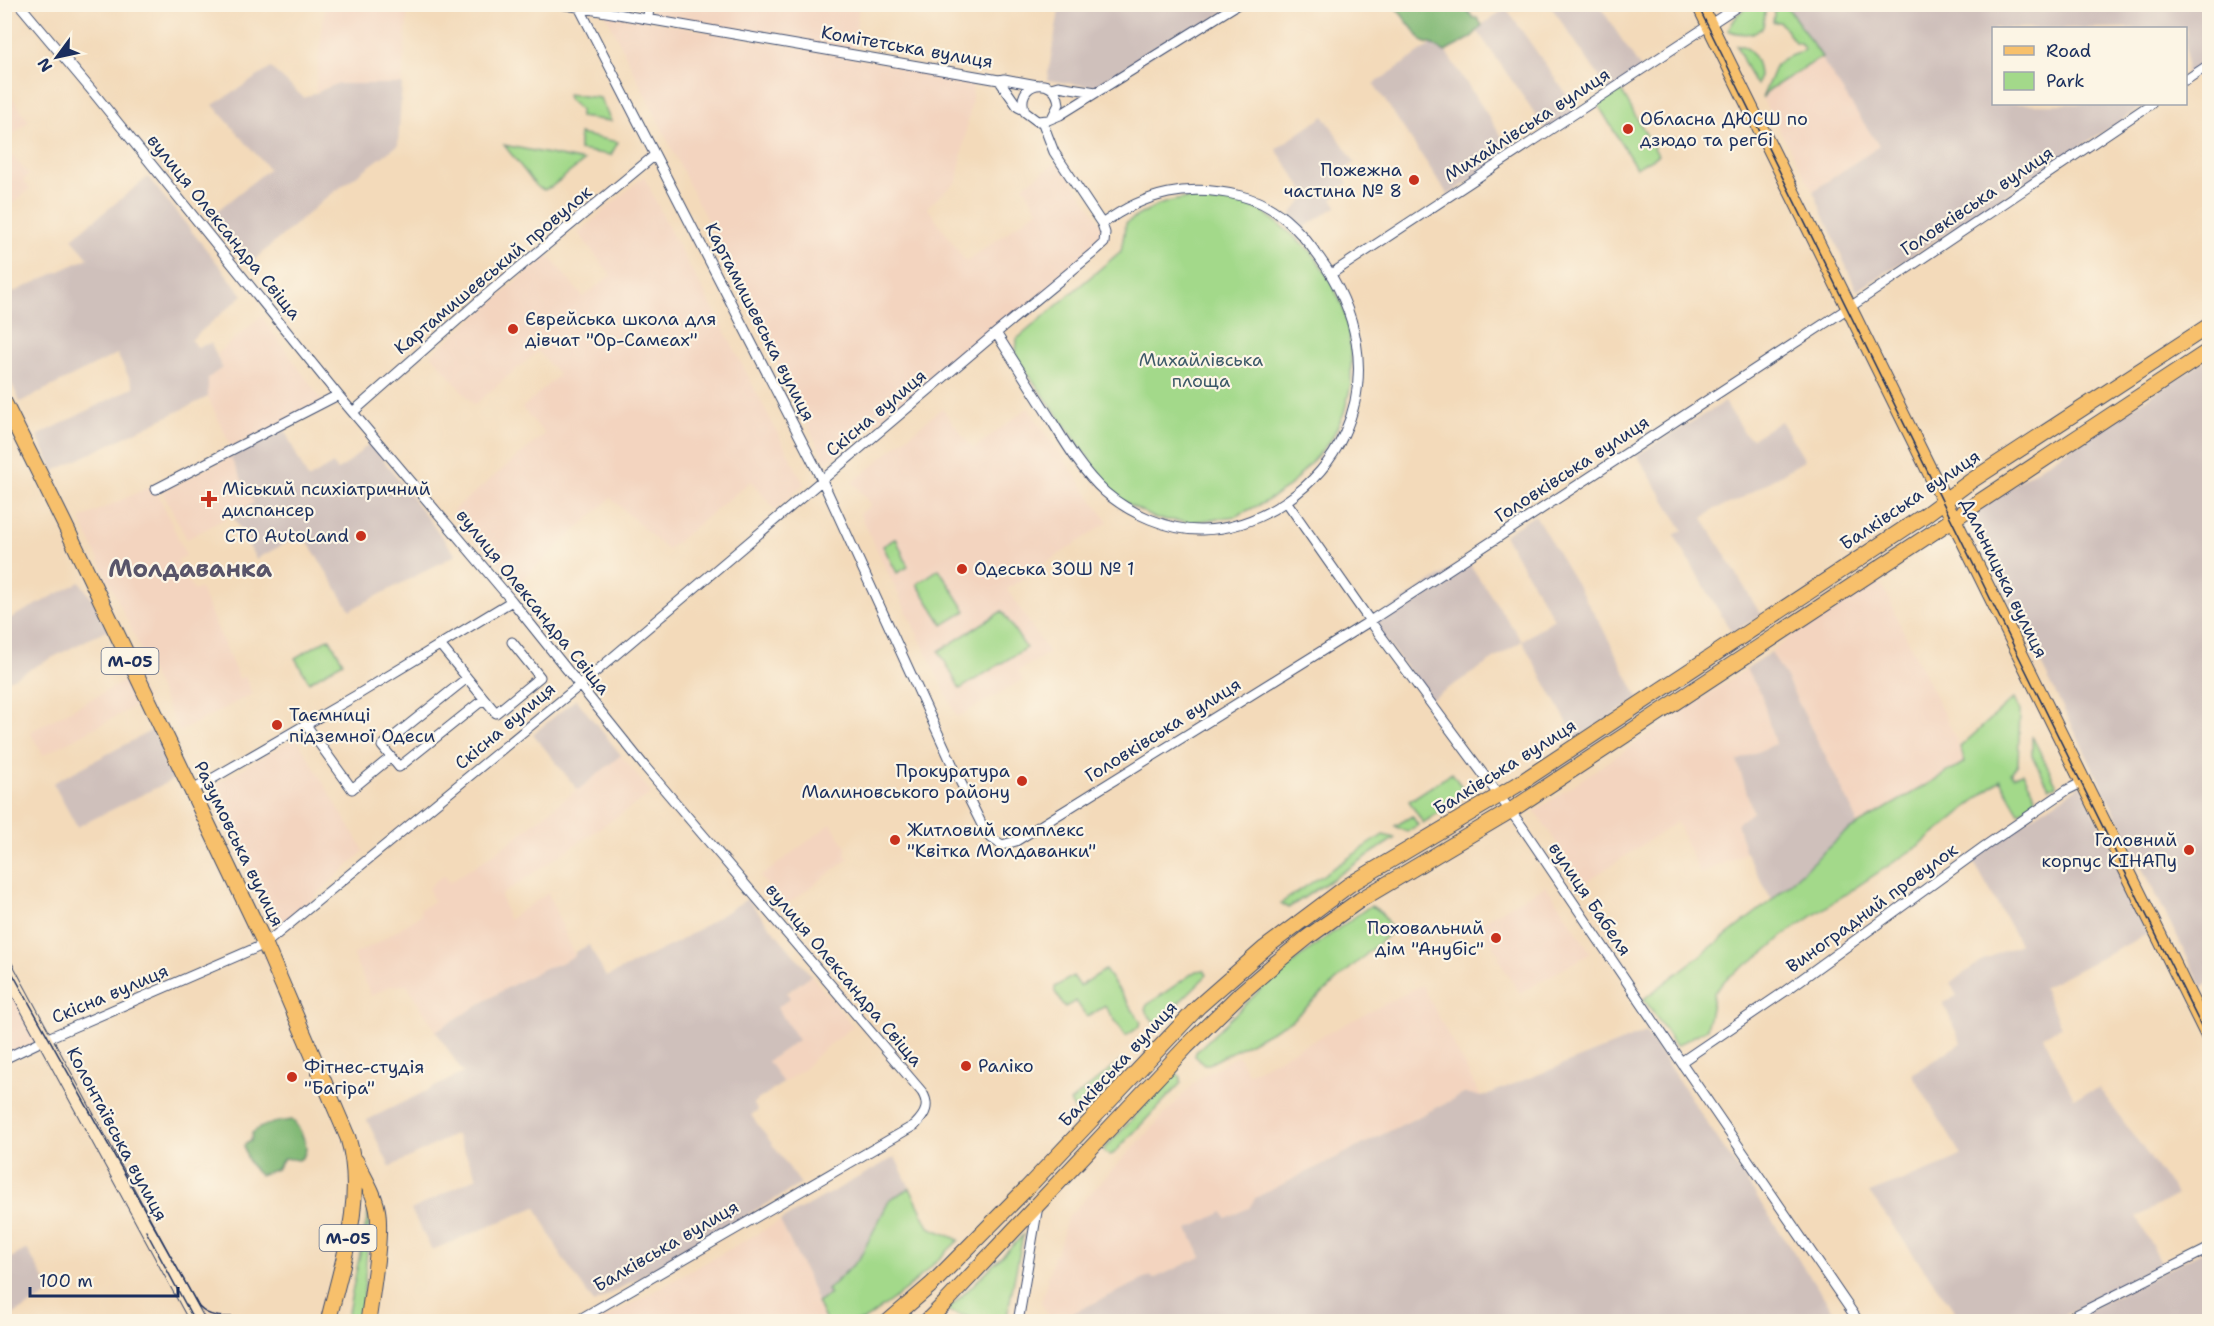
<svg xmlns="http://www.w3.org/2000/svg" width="2214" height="1326" viewBox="0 0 2214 1326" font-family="'Shantell Sans',sans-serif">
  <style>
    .built { fill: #f3d4bf }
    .industrial { fill: #cfc0bb }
    .green { fill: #a3d98a; stroke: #5f8474; stroke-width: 1.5 }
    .forest { fill: #82b976; stroke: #4e746a; stroke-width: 1.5 }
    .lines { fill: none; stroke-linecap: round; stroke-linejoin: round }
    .minor-casing { stroke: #3b496c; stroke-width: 11 }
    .secondary-casing { stroke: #3b496c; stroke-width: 16 }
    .primary-casing { stroke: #3b496c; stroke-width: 17 }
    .minor { stroke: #fff; stroke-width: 9 }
    .secondary { stroke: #fce6c4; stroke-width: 14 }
    .primary { stroke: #f7c06c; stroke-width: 15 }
    .tram { stroke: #1b2f5e; stroke-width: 1.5 }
    .poi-dot { fill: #c8321e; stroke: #fcf5e5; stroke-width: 2 }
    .labels { text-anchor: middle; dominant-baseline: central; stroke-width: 4.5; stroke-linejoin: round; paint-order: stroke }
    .shield { fill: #fcf5e5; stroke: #5e6a86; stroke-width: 1.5 }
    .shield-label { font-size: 16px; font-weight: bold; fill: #1b2f5e }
    .street-label { font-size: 18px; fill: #1b2f5e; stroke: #fcf5e5 }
    .poi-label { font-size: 18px; fill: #1b2f5e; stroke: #fcf5e5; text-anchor: start }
    .park-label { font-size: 18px; fill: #3d5a69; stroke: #fcf5e5 }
    .district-label { font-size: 24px; font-weight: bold; fill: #59556a; stroke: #fcf5e5 }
  </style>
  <rect width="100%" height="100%" fill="#fcf5e5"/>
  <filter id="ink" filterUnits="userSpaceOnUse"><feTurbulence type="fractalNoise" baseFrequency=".0167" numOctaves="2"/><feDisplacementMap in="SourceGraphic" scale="12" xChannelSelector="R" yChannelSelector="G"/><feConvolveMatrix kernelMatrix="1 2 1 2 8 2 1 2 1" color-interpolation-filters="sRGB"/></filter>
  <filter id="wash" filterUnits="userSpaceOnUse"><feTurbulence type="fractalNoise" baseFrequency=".008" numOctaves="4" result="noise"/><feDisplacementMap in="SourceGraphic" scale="24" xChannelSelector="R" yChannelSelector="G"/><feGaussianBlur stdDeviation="1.35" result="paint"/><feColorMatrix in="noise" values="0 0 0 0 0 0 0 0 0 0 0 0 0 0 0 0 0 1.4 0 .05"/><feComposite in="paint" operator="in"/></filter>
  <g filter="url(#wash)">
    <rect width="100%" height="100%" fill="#f3daba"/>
    <!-- built -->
    <path class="built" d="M 325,5 L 408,5 L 402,84 L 336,84 L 315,92 Z
      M 652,5 L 859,5 L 853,52 L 650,18 Z
      M 605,13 L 973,79 L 972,98 L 957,181 L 927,207 L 966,262 L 1038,210 L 1023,186 L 1059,161 L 1102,224 L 1104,242 L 1080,264 L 826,463 Z
      M 1822,57 L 1879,146 L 1813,191 L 1762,98 L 1770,89 Z
      M 5,88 L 29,121 L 5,141 L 4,141 Z
      M 4,147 L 29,175 L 23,180 L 30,189 L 5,210 Z
      M 644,176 L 670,231 L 715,312 L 804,484 L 775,510 L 751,481 L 667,550 L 611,498 L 517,584 L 452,511 L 545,434 L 522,408 L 559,375 L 538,351 L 474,405 L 431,354 L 548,255 L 583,297 L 611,275 L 578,233 Z
      M 261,316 L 324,403 L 231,447 L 208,397 L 208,378 L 222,368 L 217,354 Z
      M 942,408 L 973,449 L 1028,408 L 1108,522 L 1007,589 L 1049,653 L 1018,671 L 1023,680 L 957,717 L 860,514 L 871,505 L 853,482 Z
      M 230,457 L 254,503 L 187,539 L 162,492 Z
      M 154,485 L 186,556 L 177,560 L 194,591 L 200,588 L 239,679 L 245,676 L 252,694 L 179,732 L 80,519 Z
      M 1873,571 L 1891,601 L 1893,610 L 1960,747 L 1966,762 L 1857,826 L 1855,815 L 1787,680 L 1771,652 Z
      M 1746,669 L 1761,694 L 1775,744 L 1737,761 L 1753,813 L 1737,823 L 1746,853 L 1700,874 L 1677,822 L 1584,883 L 1535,811 Z
      M 134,676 L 147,700 L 43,755 L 30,732 Z
      M 296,737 L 364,851 L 284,926 L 275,922 L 209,788 Z
      M 621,755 L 652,793 L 501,895 L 508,920 L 548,893 L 575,956 L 559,964 L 545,968 L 495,995 L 436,1031 L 407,985 L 390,986 L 371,996 L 353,955 L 379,942 L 421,915 L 420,909 L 434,902 L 429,889 L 434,882 L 445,875 L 449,883 L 498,851 Z
      M 831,824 L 846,847 L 845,854 L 848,859 L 785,906 L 760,877 Z
      M 1546,885 L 1591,953 L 1520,993 L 1497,958 L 1500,956 L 1480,923 Z
      M 811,975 L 853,1026 L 818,1054 L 805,1068 L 783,1083 L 768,1061 L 798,1040 L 776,1008 L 790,997 L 787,994 Z
      M 14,984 L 44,1039 L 5,1058 L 5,990 Z
      M 1422,985 L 1481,1097 L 1465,1093 L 1255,1198 L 1249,1208 L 1226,1218 L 1223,1213 L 1188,1229 L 1201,1257 L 1152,1279 L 1151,1276 L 1056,1321 L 1050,1321 L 1041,1302 L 1055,1253 L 1057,1254 L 1067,1218 L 1198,1079 L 1238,1055 L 1248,1074 Z
      M 780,1221 L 809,1280 L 826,1321 L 599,1322 Z"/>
    <!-- industrial -->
    <path class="industrial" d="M 1060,5 L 1235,5 L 1100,88 L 1047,80 Z
      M 1550,5 L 1599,5 L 1641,69 L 1609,91 Z
      M 1786,5 L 2209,5 L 2209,62 L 2186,78 L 2186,28 L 1994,28 L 1994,104 L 2146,104 L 1857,291 L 1813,191 L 1879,146 Z
      M 1506,8 L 1578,111 L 1547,131 L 1476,29 Z
      M 1438,40 L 1513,153 L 1448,195 L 1374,84 Z
      M 271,68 L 304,98 L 336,84 L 402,84 L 398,145 L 326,198 L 247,266 L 208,218 L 269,169 L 213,105 Z
      M 1324,116 L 1355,163 L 1341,172 L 1348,183 L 1338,190 L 1340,194 L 1332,199 L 1337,206 L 1303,228 L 1290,215 L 1305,198 L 1306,194 L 1276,149 Z
      M 148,177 L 243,295 L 191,340 L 197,347 L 211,343 L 222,368 L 208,378 L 208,397 L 54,471 L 37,436 L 134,387 L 117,354 L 20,402 L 5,369 L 5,296 L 88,258 L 72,238 Z
      M 2209,358 L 2209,983 L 2202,987 L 1967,515 Z
      M 1725,402 L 1744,433 L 1752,439 L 1781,421 L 1805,460 L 1737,501 L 1715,509 L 1703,518 L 1761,615 L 1732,633 L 1674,535 L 1683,530 L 1637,455 Z
      M 285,431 L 308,479 L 333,464 L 337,470 L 347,464 L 370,443 L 456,555 L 350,610 L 303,534 L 256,559 L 232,515 L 254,503 L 230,457 Z
      M 1535,515 L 1601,625 L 1639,699 L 1576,738 L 1522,641 L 1430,700 L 1371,621 L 1466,559 L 1522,641 L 1554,619 L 1504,535 Z
      M 80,582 L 112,627 L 5,682 L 5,621 Z
      M 1771,652 L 1787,680 L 1855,815 L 1857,826 L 1844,833 L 1772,900 L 1746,853 L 1737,823 L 1753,812 L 1737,761 L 1775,744 L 1761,694 L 1746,669 Z
      M 576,699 L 621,755 L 578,790 L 533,734 Z
      M 158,727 L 182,775 L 77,827 L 53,783 Z
      M 2081,785 L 2153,931 L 2043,988 L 2061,1027 L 2043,1036 L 2074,1098 L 2099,1088 L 2177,1195 L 2137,1217 L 2163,1267 L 2053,1321 L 1962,1321 L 1869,1193 L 1943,1165 L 1961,1155 L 1912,1074 L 1961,1043 L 1943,1002 L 1957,996 L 1950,983 L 1983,960 L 2020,944 L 1971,857 Z
      M 747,899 L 811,975 L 787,993 L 790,998 L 777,1008 L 798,1040 L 768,1061 L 783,1083 L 753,1103 L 758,1111 L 751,1115 L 801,1184 L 594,1303 L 562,1257 L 536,1207 L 432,1250 L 411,1210 L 477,1177 L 456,1134 L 390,1167 L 367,1120 L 463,1073 L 436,1031 L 505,989 L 545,968 L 559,964 L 575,956 L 575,952 L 589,945 L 606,977 L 678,942 Z
      M 1646,1032 L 1840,1321 L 1056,1321 L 1151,1276 L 1153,1279 L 1201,1257 L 1188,1229 L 1223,1212 L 1226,1218 L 1249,1208 L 1255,1198 L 1466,1093 L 1481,1097 Z
      M 895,1157 L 910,1188 L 890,1199 L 859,1259 L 828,1289 L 831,1294 L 817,1302 L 809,1280 L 780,1221 Z
      M 2209,1248 L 2209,1321 L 2066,1321 Z
      M 27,1249 L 52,1293 L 5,1319 L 5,1261 Z"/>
    <!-- green -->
    <path class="green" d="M 1752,4 L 1766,5 L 1763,27 C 1754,36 1739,35 1728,30 L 1738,14 Z
      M 1775,5 L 1786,5 L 1822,57 L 1770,89 L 1762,98 L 1776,65 L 1783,59 L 1805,50 L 1800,43 L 1795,42 L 1780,22 L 1773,22 Z
      M 1736,45 C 1754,45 1763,71 1757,85 L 1753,81 Z
      M 1619,87 L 1658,155 L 1636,168 L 1596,101 Z
      M 567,94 L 600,98 L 611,121 L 580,117 L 580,110 L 568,99 Z
      M 579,134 L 618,142 L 611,155 L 579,150 Z
      M 504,145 L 584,161 L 551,187 L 544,190 L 537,187 Z
      M 1205,197 L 1236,200 L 1262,211 L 1289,232 L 1312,252 L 1331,281 L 1343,307 L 1349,332 L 1351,358 L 1351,385 L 1344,413 L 1331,440 L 1290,486 L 1265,502 L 1236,516 L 1192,522 L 1156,519 L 1117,498 L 1016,357 L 1017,339 L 1121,251 L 1126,223 C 1157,203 1169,199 1205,197 Z
      M 896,538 L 908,567 L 897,573 L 883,546 Z
      M 939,569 L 966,611 L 943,625 L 917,584 Z
      M 1002,611 L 1026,648 L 960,689 L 939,651 Z
      M 329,638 L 343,662 L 309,682 L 295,658 Z
      M 2014,698 L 2020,711 L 2018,764 L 2011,773 L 2014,776 L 2023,773 L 2033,791 L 2035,798 L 2032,803 L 2019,813 L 2000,780 L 1927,840 L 1784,935 L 1765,952 L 1727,978 L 1714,992 L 1707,1029 L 1676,1046 L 1644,999 L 1772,900 L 1844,833 L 1965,762 L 1960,747 Z
      M 2032,736 L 2057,786 L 2049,787 L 2032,756 Z
      M 1452,773 L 1467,794 L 1423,823 L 1409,801 Z
      M 1412,816 L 1418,825 L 1407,832 L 1395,826 Z
      M 1383,835 L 1395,838 L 1288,908 L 1281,903 Z
      M 1370,906 C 1381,908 1386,921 1392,930 L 1390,933 L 1291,1021 L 1209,1064 L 1204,1064 L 1195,1056 L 1196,1052 L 1263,987 L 1318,943 Z
      M 1105,970 L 1141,1022 L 1139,1027 L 1126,1036 L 1105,1006 L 1087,1017 L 1076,1001 L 1065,1007 L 1055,992 L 1055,987 L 1073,976 L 1080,986 Z
      M 1204,970 L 1207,975 L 1156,1025 L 1145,1010 L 1147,1005 L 1196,971 Z
      M 1122,1060 L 1119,1066 L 1076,1112 L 1070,1102 Z
      M 1176,1073 L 1181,1077 L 1181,1083 L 1113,1154 L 1109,1155 L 1103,1150 Z
      M 910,1188 L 929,1227 L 959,1240 L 907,1289 L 863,1321 L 826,1321 L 817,1302 L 830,1294 L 827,1290 L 859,1259 L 890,1199 Z
      M 370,1208 L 362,1321 L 346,1322 L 369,1209 Z
      M 1023,1235 L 1006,1321 L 981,1321 L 947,1311 Z"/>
    <!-- forest -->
    <path class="forest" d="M 1394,5 L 1464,5 L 1473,18 L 1477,18 L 1482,25 C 1469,43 1463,41 1445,52 L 1433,45 L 1423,42 Z
      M 292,1120 C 298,1125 309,1145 305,1153 C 304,1156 302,1158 299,1160 L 284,1158 L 277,1169 L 260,1175 C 250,1167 246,1158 244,1145 L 251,1141 L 252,1133 C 265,1123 277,1122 292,1120 Z"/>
  </g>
  <g filter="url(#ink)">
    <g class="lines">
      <!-- minor casing -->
      <g class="minor-casing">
        <path id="minor" d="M 19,4 L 93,92 L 338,395 L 512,601 L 646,768 L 922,1092 C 930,1105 926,1114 915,1125 L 575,1322
          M 560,4 L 999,80 L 1004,79 L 1037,85
          M 579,7 L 822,480 L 959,779 L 987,835 L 1002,845 L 1016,841 L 1370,621 L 1859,301 L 2151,104
          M 648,19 L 649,4
          M 999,80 L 1018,107 L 1024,110
          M 2186,80 L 2210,64
          M 1051,88 L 1058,86 L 1096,92
          M 1052,118 L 1059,104 C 1056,73 1013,82 1025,112 L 1037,121 L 1048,120 L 1060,115 L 1238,4
          M 1331,274 L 1741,4
          M 996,333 C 1014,361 1032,390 1050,418 C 1066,444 1082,471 1105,492 C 1129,513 1169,531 1202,530 C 1260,529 1320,487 1344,434 C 1372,373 1357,309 1319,257 C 1299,229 1275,204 1241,196 C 1188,183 1146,192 1102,224
          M 353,412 L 486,295 L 655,155
          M 156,489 L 338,395
          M 1286,501 L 1370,621 L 1523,828 L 1681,1062 L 1859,1322
          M 440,645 L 496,713 L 540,677 L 512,642
          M 467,678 L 382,746 L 399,767 L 484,699
          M 306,725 L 352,789 L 391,757
          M 191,791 L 357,695 L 512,601
          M 4,1059 L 48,1038 L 265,944 L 580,685 L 996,333 L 1093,253 L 1104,243 L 1105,233 L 1102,224 L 1054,152 L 1042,121
          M 1681,1062 L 1784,992 L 1985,846 L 2067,790 L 2083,782
          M 932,1316 L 947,1322
          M 1018,1322 L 1038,1206
          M 2062,1322 L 2210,1248"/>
      </g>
      <!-- secondary casing -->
      <g class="secondary-casing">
        <path id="secondary" d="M 4,964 L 198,1322"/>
      </g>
      <!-- primary casing -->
      <g class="primary-casing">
        <path id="primary" d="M 1699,4 L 2210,1039
          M 4,402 L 64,523 L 265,944 L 348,1138 C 366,1198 342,1263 328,1322
          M 356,1161 C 364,1178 376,1195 378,1214 C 381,1243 372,1291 368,1322
          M 888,1322 L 932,1284 L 1027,1188 L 1199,1006 L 1265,948 L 1349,885 L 1517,785 L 1925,515 L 1971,481 L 2210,325
          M 926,1322 L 947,1301 L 1186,1047 L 1240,994 L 1277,962 L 1308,937 L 1360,900 L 1510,811 L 2210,350"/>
      </g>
      <!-- minor -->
      <use href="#minor" class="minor"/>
      <!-- secondary -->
      <use href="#secondary" class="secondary"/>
      <!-- primary -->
      <use href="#primary" class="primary"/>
      <!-- tram -->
      <path class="tram" d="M 1697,4 L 2210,1044
        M 4,958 L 199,1307 C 217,1326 245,1310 266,1322
        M 146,1231 L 195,1322"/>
    </g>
  </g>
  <!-- markers -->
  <g class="poi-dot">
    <circle cx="1628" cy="129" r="6"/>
    <circle cx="1414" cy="180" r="6"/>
    <circle cx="513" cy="329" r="6"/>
    <path d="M206 490h6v6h6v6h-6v6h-6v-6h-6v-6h6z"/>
    <circle cx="361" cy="536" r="6"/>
    <circle cx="962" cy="569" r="6"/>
    <circle cx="277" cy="725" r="6"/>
    <circle cx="1022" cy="781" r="6"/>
    <circle cx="895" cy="840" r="6"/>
    <circle cx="2189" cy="850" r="6"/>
    <circle cx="1496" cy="938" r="6"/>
    <circle cx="966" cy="1066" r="6"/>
    <circle cx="292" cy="1077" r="6"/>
  </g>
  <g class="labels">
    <!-- shield labels -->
    <g class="shield">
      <rect x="101.5" y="648" width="57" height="26" rx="4.5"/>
      <rect x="319.5" y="1225" width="57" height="26" rx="4.5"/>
    </g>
    <g class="shield-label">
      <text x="130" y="661">М-05</text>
      <text x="348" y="1238">М-05</text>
    </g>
    <!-- street labels -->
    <g class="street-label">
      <text transform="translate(907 47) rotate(10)">Комітетська вулиця</text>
      <text transform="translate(1527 125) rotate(-33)">Михайлівська вулиця</text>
      <text transform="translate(1977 201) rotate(-34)">Головківська вулиця</text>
      <text transform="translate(224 227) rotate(51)">вулиця Олександра Свіща</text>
      <text transform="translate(493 270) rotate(-40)">Картамишевський провулок</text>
      <text transform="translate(760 322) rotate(63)">Картамишевська вулиця</text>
      <text transform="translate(876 413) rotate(-40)">Cкісна вулиця</text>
      <text transform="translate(1572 469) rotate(-33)">Головківська вулиця</text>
      <text transform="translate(1910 500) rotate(-34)">Балківська вулиця</text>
      <text transform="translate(2004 578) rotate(64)">Дальницька вулиця</text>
      <text transform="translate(533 602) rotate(51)">вулиця Олександра Свіща</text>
      <text transform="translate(505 726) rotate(-40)">Cкісна вулиця</text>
      <text transform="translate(1163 730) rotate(-32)">Головківська вулиця</text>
      <text transform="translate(1505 767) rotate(-32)">Балківська вулиця</text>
      <text transform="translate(239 844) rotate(64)">Разумовська вулиця</text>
      <text transform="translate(1590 899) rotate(56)">вулиця Бабеля</text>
      <text transform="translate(1872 908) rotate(-36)">Виноградний провулок</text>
      <text transform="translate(844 975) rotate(50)">вулиця Олександра Свіща</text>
      <text transform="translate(110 994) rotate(-23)">Cкісна вулиця</text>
      <text transform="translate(1118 1064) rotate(-47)">Балківська вулиця</text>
      <text transform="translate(117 1134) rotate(62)">Колонтаївська вулиця</text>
      <text transform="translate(666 1246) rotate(-30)">Балківська вулиця</text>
    </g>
    <!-- poi labels -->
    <g class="poi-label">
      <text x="1640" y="119">Обласна ДЮСШ по<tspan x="1640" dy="21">дзюдо та регбі</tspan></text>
      <text x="1402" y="170" text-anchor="end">Пожежна<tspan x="1402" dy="21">частина № 8</tspan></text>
      <text x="525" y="319">Єврейська школа для<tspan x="525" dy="21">дівчат "Ор-Самєах"</tspan></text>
      <text x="222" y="489">Міський психіатричний<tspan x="222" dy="21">диспансер</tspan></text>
      <text x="349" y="536" text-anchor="end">СТО AutoLand</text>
      <text x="974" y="569">Одеська ЗОШ № 1</text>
      <text x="289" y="715">Таємниці<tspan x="289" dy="21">підземної Одеси</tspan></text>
      <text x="1010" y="771" text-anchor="end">Прокуратура<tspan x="1010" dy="21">Малиновського району</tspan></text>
      <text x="907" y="830">Житловий комплекс<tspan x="907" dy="21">"Квітка Молдаванки"</tspan></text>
      <text x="2177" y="840" text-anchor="end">Головний<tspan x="2177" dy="21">корпус КІНАПу</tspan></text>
      <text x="1484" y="928" text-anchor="end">Поховальний<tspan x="1484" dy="21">дім "Анубіс"</tspan></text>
      <text x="978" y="1066">Раліко</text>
      <text x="304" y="1067">Фітнес-студія<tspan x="304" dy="21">"Багіра"</tspan></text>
    </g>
    <!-- park labels -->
    <g class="park-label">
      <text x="1201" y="360">Михайлівська<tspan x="1201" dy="21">площа</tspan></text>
    </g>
    <!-- district labels -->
    <g class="district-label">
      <text x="190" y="569">Молдаванка</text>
    </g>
  </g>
  <!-- margin -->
  <rect width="2214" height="1326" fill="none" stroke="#fcf5e5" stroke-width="24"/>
  <!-- legend -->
  <rect x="1992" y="27" width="195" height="78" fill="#fcf5e5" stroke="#a2a6af" stroke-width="1.5"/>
  <rect x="2004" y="46" width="30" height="9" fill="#f7c06c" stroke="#a2a6af" stroke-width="1.5"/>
  <text x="2046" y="57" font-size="18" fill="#1b2f5e">Road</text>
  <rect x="2004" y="72" width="30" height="18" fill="#a3d98a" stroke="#a2a6af" stroke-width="1.5"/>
  <text x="2046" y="87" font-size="18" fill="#1b2f5e">Park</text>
  <!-- north arrow -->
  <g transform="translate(57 57) rotate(237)" stroke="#fcf5e5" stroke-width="4.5" paint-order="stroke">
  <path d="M0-4.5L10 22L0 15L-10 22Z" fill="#1b2f5e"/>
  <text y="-9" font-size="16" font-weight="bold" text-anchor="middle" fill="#1b2f5e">N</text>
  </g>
  <!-- scale -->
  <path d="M30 1287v9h148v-9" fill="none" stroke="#1b2f5e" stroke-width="3"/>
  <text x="39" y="1287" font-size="18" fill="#1b2f5e" stroke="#fcf5e5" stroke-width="4.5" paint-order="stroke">100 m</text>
</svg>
